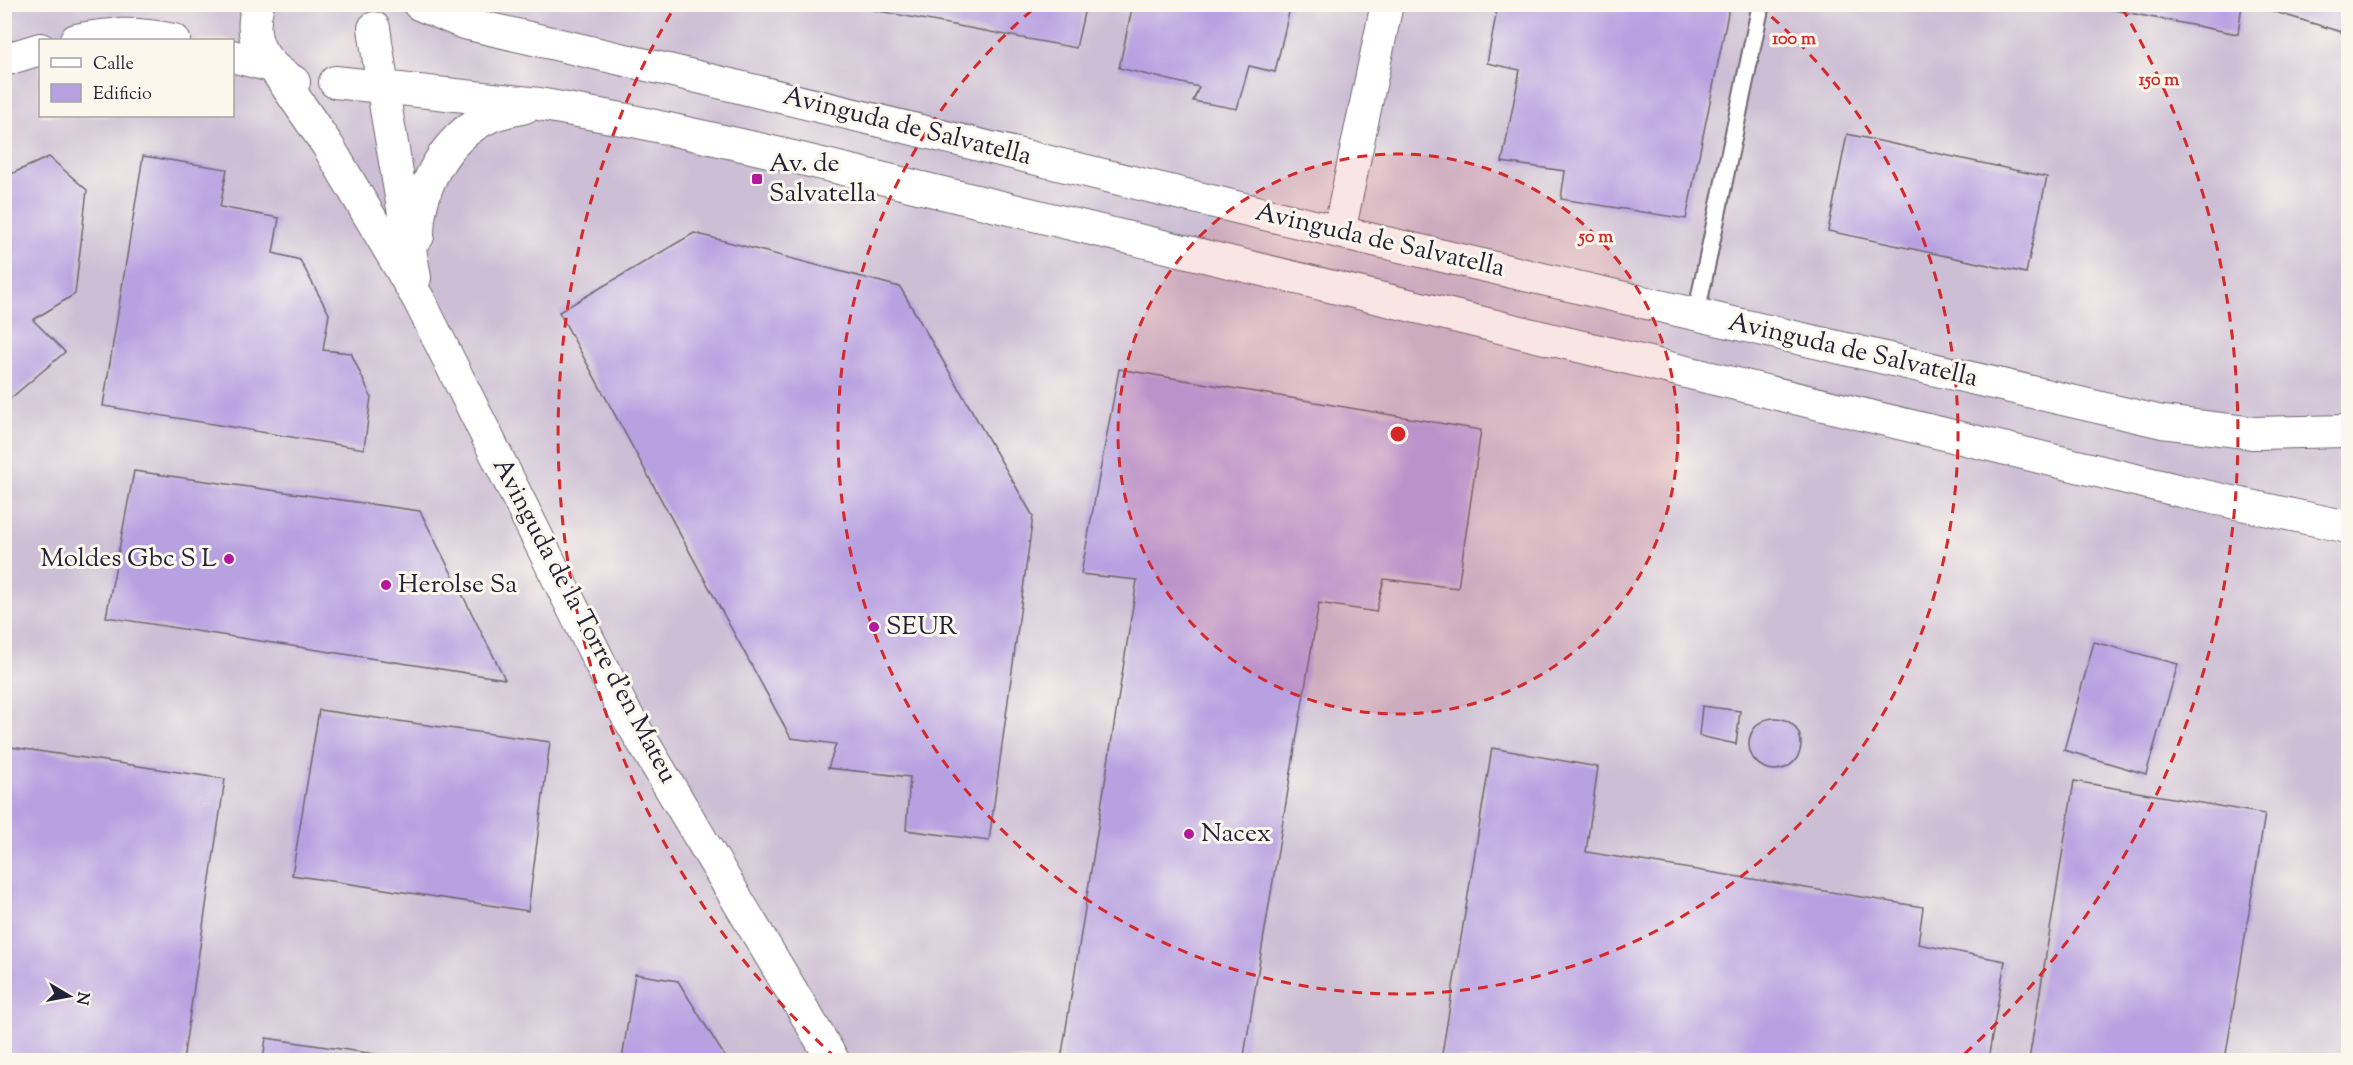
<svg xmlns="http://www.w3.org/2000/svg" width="2353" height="1065" viewBox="0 0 2353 1065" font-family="'Sorts Mill Goudy',serif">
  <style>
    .industrial { fill: #ccbed4; fill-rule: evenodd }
    .building { fill: #b8a1e1 }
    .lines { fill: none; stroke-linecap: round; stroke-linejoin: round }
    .lane-casing { stroke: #6d666e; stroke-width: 20 }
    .street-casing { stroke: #6d666e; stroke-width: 34 }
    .lane { stroke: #fff; stroke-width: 16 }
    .street { stroke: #fff; stroke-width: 32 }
    .ring { fill: none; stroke: #d62828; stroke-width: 3; stroke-dasharray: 10 8 }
    .poi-dot { fill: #b5179e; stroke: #fbf7ec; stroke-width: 2 }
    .labels { text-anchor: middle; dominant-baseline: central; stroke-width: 6; stroke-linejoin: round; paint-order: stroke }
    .street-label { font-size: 26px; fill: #22223b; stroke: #fbf7ec }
    .poi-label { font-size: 26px; fill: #22223b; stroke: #fbf7ec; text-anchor: start }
    .centre { fill: #d62828; stroke: #fbf7ec; stroke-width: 3 }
    .ring-label { font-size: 18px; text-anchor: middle; font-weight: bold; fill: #d62828; stroke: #fbf7ec; stroke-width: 6; stroke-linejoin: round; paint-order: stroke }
  </style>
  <rect width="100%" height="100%" fill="#fbf7ec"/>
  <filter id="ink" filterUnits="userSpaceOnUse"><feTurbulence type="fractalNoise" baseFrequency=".0167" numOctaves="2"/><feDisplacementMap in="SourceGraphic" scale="12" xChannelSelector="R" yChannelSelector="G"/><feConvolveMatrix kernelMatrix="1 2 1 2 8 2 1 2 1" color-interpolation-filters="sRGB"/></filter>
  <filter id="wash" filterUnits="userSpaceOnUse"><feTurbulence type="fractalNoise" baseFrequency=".008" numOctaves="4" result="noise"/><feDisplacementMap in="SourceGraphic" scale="24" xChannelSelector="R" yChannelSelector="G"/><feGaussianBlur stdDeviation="1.35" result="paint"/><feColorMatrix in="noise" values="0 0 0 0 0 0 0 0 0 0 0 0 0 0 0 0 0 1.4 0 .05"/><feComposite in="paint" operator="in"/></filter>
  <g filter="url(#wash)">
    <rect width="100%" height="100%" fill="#f7e4cd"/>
    <!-- industrial -->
    <path class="industrial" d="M 5,5 L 2348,5 L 2348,1060 L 5,1060 ZM 40,40 L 232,40 L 232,116 L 40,116 Z"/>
    <g id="blocks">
      <!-- building -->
      <path class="building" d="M 857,4 L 1086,4 L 1076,48 L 857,7 Z
        M 1133,4 L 1291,4 L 1275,72 L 1249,66 L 1237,109 L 1193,101 L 1199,87 L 1119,68 Z
        M 1498,4 L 1730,4 L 1686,219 L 1561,199 L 1565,171 L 1502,162 L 1520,70 L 1487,63 Z
        M 2083,4 L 2242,4 L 2238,34 Z
        M 2348,4 L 2348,34 L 2252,5 L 2252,4 Z
        M 1847,134 L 2047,177 L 2026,273 L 1828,231 Z
        M 143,156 L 227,169 L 220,207 L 279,218 L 273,253 L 300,260 L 329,314 L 323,350 L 351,353 L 371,397 L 364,449 L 103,406 Z
        M 49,157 L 87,190 L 75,294 L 33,320 L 65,352 L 4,404 L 4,177 Z
        M 694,233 L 900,287 L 1033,516 L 989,841 L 906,830 L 910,777 L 828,768 L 836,744 L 791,738 L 559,312 Z
        M 1119,369 L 1481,430 L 1458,588 L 1384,579 L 1376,612 L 1319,603 L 1244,1056 L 1261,1060 L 1061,1060 L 1137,580 L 1081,574 Z
        M 134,471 L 420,511 L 505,679 L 106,617 Z
        M 2094,642 L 2178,664 L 2146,774 L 2064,750 Z
        M 1702,706 L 1740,711 L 1736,744 L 1699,736 Z
        M 319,710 L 550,742 L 528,911 L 292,875 Z
        M1749 744a26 26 0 1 1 52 0a26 26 0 1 1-52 0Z
        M 4,746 L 225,779 L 183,1060 L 4,1060 Z
        M 1492,748 L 1598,767 L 1586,852 L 1923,907 L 1918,944 L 2005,961 L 1988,1060 L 1441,1060 Z
        M 2074,781 L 2265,814 L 2225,1060 L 2029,1060 Z
        M 635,974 L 678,981 L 727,1060 L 622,1060 Z
        M 266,1038 L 408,1059 L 408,1060 L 263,1060 Z"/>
    </g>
  </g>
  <g filter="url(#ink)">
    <use href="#blocks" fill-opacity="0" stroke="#6d666e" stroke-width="1.5"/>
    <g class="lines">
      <!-- lane casing -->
      <g class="lane-casing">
        <path id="lane" d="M 1696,315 L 1761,4"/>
      </g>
      <!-- street casing -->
      <g class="street-casing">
        <path id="street" d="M 258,4 C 247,41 263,64 294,82
          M 419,4 L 464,23 L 677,72 L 1339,232 L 2162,422 L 2254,433 L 2348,431
          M 374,28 L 386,109 L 415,278
          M 76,40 C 107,33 143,33 174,40
          M 232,56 L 271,66
          M 4,60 L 40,49
          M 277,72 L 328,146 L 419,300 L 622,707 L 833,1060
          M 335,82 L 539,104 L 633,121 L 764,150 L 2181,491 L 2348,527
          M 1339,232 L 1387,4
          M 418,236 C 418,188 444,138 489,117 C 499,112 514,110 525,107"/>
      </g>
      <!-- lane -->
      <use href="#lane" class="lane"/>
      <!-- street -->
      <use href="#street" class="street"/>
    </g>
  </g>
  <!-- distance rings -->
  <circle cx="1398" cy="434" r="280" fill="#d62828" fill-opacity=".12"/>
  <g class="ring">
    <circle cx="1398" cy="434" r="280"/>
    <path d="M1758 5A560 560 0 1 1 1038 5"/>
    <path d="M836 1058A840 840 0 0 1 674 8M2122 8A840 840 0 0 1 1960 1058"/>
  </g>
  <!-- markers -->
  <g class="poi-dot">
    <rect x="751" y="173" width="12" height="12" rx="3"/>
    <circle cx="229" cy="559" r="6"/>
    <circle cx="386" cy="585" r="6"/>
    <circle cx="874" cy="627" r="6"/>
    <circle cx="1189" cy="834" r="6"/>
  </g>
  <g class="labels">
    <!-- street labels -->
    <g class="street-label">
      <text transform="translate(907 127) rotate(14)">Avinguda de Salvatella</text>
      <text transform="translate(1380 241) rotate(13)">Avinguda de Salvatella</text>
      <text transform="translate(1853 351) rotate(13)">Avinguda de Salvatella</text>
      <text transform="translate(584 621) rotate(62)">Avinguda de la Torre d'en Mateu</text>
    </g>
    <!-- poi labels -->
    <g class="poi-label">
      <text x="769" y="164">Av. de<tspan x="769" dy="30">Salvatella</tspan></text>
      <text x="217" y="559" text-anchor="end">Moldes Gbc S L</text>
      <text x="398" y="585">Herolse Sa</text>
      <text x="886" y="627">SEUR</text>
      <text x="1201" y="834">Nacex</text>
    </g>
  </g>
  <circle cx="1398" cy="434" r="9" class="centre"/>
  <g class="ring-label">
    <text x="1794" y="44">100 m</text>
    <text x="2159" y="85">150 m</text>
    <text x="1596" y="242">50 m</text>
  </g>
  <!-- margin -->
  <rect width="2353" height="1065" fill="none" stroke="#fbf7ec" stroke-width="24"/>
  <!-- legend -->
  <rect x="39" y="39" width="195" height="78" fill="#fbf7ec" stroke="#a4a2a5" stroke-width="1.5"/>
  <rect x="51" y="58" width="30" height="9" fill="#ffffff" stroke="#a4a2a5" stroke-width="1.5"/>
  <text x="93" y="69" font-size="18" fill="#22223b">Calle</text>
  <rect x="51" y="84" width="30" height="18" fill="#b8a1e1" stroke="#a4a2a5" stroke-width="1.5"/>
  <text x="93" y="99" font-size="18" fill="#22223b">Edificio</text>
  <!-- north arrow -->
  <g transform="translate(69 996) rotate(100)" stroke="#fbf7ec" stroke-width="4.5" paint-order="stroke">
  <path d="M0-4.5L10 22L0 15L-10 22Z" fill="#22223b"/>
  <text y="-9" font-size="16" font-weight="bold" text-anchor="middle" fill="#22223b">N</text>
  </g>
</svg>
